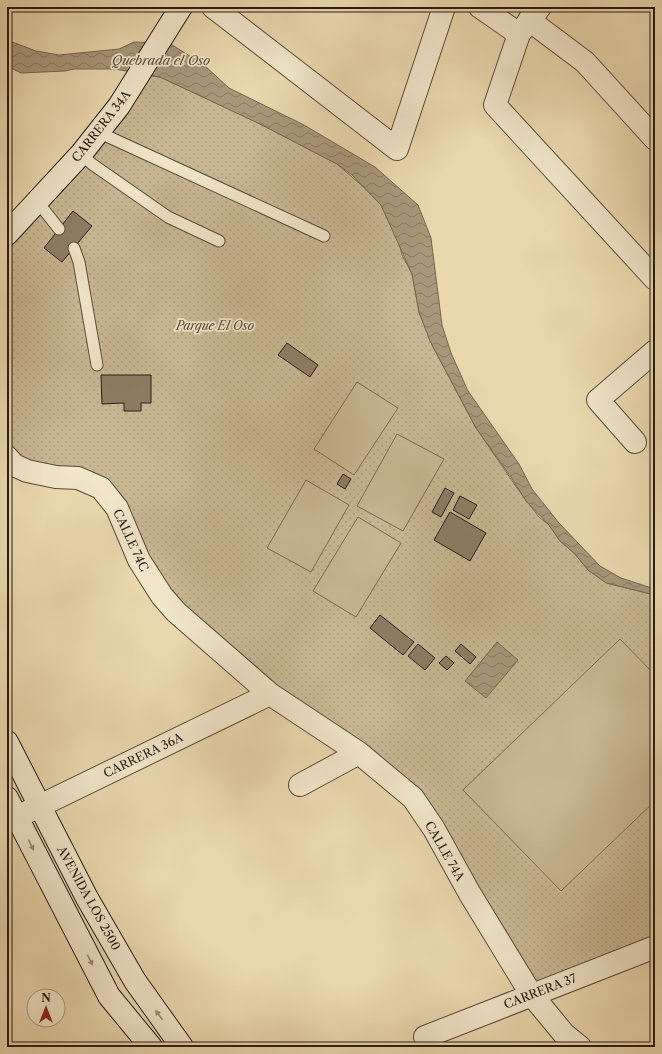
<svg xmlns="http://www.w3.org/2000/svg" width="662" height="1054" viewBox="0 0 662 1054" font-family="'Libre Caslon Text',serif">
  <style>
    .grass { fill: url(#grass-dots); stroke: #786a54 }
    .garden { fill: #c9b794; stroke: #786a54 }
    .water { fill: url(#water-waves); stroke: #756652 }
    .building { fill: #8d7d65; stroke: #281c15 }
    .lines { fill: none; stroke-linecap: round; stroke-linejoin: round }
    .lane-casing { stroke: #584b3b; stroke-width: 13 }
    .street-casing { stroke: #584b3b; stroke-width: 24 }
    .secondary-casing { stroke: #281c15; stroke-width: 24 }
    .lane { stroke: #f1e5ca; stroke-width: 11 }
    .street { stroke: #f1e5ca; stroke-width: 22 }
    .secondary { stroke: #f1e5ca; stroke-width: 22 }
    .oneway { fill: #978b79 }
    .labels { text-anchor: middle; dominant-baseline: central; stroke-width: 3.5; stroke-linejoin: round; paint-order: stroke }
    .street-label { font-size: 12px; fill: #281c15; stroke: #f1e5ca }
    .park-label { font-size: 12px; font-style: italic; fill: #584a3b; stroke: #f1e5ca }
    .water-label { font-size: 13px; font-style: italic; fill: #5b4d3d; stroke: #f1e5ca }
  </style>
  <defs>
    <pattern id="grass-dots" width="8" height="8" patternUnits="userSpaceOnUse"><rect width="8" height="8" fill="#c9b794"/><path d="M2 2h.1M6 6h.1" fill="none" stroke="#ad9d7f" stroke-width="1.8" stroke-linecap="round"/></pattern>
    <pattern id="water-waves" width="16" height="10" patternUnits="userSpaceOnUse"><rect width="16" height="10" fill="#a8977a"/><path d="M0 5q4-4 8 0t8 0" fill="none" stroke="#897a63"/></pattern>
  </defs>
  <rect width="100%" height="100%" fill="#ead7ae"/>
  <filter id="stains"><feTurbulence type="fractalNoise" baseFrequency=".005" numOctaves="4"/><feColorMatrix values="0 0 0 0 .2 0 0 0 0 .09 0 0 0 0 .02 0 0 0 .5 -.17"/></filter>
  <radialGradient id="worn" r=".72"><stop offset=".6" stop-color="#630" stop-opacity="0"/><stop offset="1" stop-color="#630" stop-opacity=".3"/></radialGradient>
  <!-- grass -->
  <path class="grass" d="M 140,74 L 160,77 L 243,115 L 337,164 L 366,189 L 381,205 L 399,242 L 402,255 L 412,274 L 419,312 L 432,345 L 476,428 L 517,488 L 539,517 L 549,525 L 560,541 L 575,554 L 588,570 L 607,583 L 655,595 L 655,947 L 531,994 L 434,829 L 191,627 L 112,501 L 7,457 L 7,234 Z"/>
  <!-- garden -->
  <path class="garden" d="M 357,382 L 398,408 L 354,475 L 314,449 Z
    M 397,434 L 444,459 L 403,531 L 357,506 Z
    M 306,480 L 349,505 L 311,572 L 267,548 Z
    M 358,517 L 401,543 L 356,617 L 313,591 Z
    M 620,639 L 655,675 L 655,801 L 561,891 L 463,790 Z"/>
  <!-- water -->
  <path class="water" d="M 7,40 L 36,51 L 59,55 L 119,49 L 134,42 L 169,43 L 204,65 L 229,88 L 304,125 L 375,167 L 418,205 L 431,238 L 442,325 L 451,353 L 468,391 L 519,464 L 532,489 L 559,523 L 600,566 L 621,578 L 655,589 L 655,595 L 606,583 L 588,570 L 575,554 L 560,541 L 549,525 L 526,501 L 511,477 L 476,428 L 430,341 L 419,312 L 412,274 L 381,205 L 352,175 L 337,164 L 262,125 L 160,77 L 115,69 L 74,69 L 65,71 L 21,73 L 7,66 Z
    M 497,642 L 518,660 L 486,698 L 465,681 Z"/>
  <!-- building -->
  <path class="building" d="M 73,211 L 92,226 L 62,262 L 44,248 Z
    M 287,343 L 318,365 L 310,377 L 278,355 Z
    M 101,375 L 151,375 L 151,403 L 141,403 L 141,411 L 124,411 L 124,403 L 102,404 Z
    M 343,474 L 351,479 L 345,489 L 337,484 Z
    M 445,488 L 454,493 L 441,517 L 432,512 Z
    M 460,496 L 477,505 L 469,519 L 453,510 Z
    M 450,512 L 486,533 L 470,561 L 434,540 Z
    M 380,615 L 414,642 L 403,655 L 370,628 Z
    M 418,644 L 435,658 L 425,670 L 408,656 Z
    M 461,644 L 476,657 L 470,664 L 455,651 Z
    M 446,656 L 454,663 L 447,670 L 439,663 Z"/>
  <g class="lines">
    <!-- lane casing -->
    <g class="lane-casing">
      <path id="lane" d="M 98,132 L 324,236
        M 81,154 L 92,164 L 168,217 L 219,241
        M 37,201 L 59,229
        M 74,248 L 79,262 L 97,365"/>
    </g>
    <!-- street casing -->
    <g class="street-casing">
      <path id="street" d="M 213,7 L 397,149 L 444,7
        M 480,7 L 519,34
        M 540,7 L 519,34 L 495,105 L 655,279
        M 529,20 L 585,62 L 655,139
        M 635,442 L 598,400 L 655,351
        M 7,457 L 14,465 L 27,471 L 56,477 L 78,478 L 101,488 L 117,508 L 139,560 L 162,596 L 176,612 L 270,694 L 359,753 L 413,798 L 434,829 L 470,894 L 531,994 L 564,1034 L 580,1047
        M 300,785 L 359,753
        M 17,817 L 270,694
        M 425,1037 L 655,947"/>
    </g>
    <!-- secondary casing -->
    <g class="secondary-casing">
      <path id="secondary" d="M 7,234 L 81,154 L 119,106 L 181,7
        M 7,742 L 87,898 L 135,981 L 182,1047
        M 7,798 L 109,996 L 151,1047"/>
    </g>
    <!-- lane -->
    <use href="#lane" class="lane"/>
    <!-- street -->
    <use href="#street" class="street"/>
    <!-- secondary -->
    <use href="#secondary" class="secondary"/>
  </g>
  <!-- one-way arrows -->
  <defs><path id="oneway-solid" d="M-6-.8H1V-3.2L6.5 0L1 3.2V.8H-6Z"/></defs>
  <g class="oneway">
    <use href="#oneway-solid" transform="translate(31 845) rotate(63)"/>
    <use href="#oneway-solid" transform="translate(90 960) rotate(63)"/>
    <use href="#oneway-solid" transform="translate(159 1015) rotate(-126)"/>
  </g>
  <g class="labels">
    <!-- street labels -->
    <g class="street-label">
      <text transform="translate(101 126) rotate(-52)">CARRERA 34A</text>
      <text transform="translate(131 540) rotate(65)">CALLE 74C</text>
      <text transform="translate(143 755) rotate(-26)">CARRERA 36A</text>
      <text transform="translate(445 851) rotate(60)">CALLE 74A</text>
      <text transform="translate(89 898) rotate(61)">AVENIDA LOS 2500</text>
      <text transform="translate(540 991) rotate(-21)">CARRERA 37</text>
    </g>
    <!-- park labels -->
    <g class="park-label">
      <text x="215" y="325">Parque El Oso</text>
    </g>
    <!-- water labels -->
    <g class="water-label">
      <text x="161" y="60">Quebrada el Oso</text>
    </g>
  </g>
  <!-- margin -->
  <rect width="662" height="1054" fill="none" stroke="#ead7ae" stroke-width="24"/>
  <rect x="8" y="8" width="646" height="1038" fill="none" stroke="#281c15" stroke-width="2"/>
  <rect x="12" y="12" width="638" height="1030" fill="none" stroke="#281c15"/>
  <!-- north arrow -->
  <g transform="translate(46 1008)"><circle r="19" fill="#f1e5ca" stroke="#a19582"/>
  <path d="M0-3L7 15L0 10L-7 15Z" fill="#8f2418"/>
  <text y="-6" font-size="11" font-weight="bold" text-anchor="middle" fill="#281c15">N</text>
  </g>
  <rect width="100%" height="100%" filter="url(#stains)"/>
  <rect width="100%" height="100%" fill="url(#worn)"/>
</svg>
